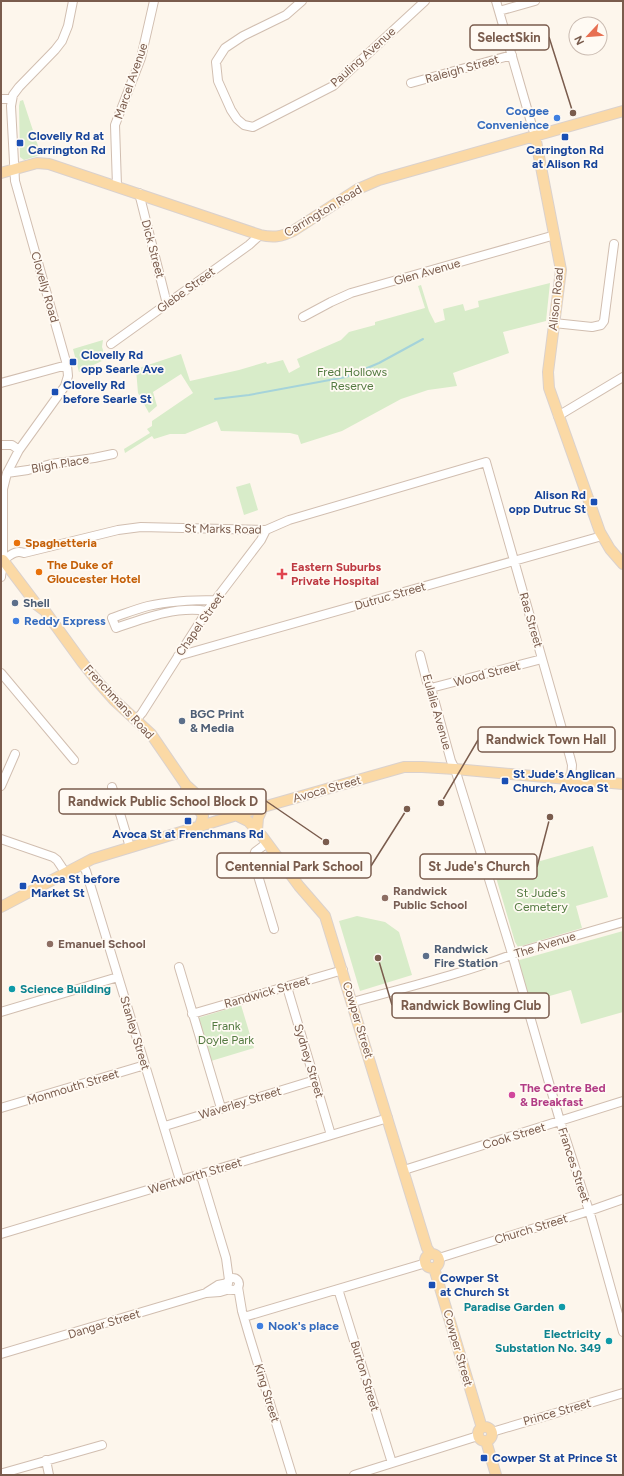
<svg xmlns="http://www.w3.org/2000/svg" width="624" height="1476" viewBox="0 0 624 1476" font-family="Figtree,sans-serif">
  <style>
    .green { fill: #d8ecc9 }
    .lines { fill: none; stroke-linecap: round; stroke-linejoin: round }
    .stream { stroke: #a5d3da; stroke-width: 2 }
    .minor-casing { stroke: #d1beb0; stroke-width: 10 }
    .major-casing { stroke: #dad1cd; stroke-width: 12 }
    .minor { stroke: #fff; stroke-width: 8 }
    .major { stroke: #fbd9a5; stroke-width: 10 }
    .shop-dot { fill: #3f7fe0; stroke: #fffaf3; stroke-width: 1.5 }
    .transit-dot { fill: #1a4fb4; stroke: #fffaf3; stroke-width: 1.5 }
    .food-dot { fill: #e8710a; stroke: #fffaf3; stroke-width: 1.5 }
    .health-dot { fill: #e0444e; stroke: #fffaf3; stroke-width: 1.5 }
    .service-dot { fill: #5c6f8a; stroke: #fffaf3; stroke-width: 1.5 }
    .education-dot { fill: #8d6e63; stroke: #fffaf3; stroke-width: 1.5 }
    .culture-dot { fill: #0f9aa8; stroke: #fffaf3; stroke-width: 1.5 }
    .hotel-dot { fill: #d1479c; stroke: #fffaf3; stroke-width: 1.5 }
    .labels { text-anchor: middle; dominant-baseline: central; stroke-width: 3.5; stroke-linejoin: round; paint-order: stroke }
    .street-label { font-size: 12px; fill: #7a5c4d; stroke: #fffaf3 }
    .shop-label { font-size: 12px; font-weight: bold; fill: #366cbe; stroke: #fffaf3; text-anchor: start }
    .transit-label { font-size: 12px; font-weight: bold; fill: #164399; stroke: #fffaf3; text-anchor: start }
    .park-label { font-size: 12px; fill: #537a41; stroke: #fffaf3 }
    .food-label { font-size: 12px; font-weight: bold; fill: #c56008; stroke: #fffaf3; text-anchor: start }
    .health-label { font-size: 12px; font-weight: bold; fill: #be3a42; stroke: #fffaf3; text-anchor: start }
    .service-label { font-size: 12px; font-weight: bold; fill: #4e5e75; stroke: #fffaf3; text-anchor: start }
    .education-label { font-size: 12px; font-weight: bold; fill: #785e54; stroke: #fffaf3; text-anchor: start }
    .culture-label { font-size: 12px; font-weight: bold; fill: #0d838f; stroke: #fffaf3; text-anchor: end }
    .hotel-label { font-size: 12px; font-weight: bold; fill: #b23c85; stroke: #fffaf3; text-anchor: start }
    .leader { fill: none; stroke: #7a5c4d; stroke-width: 1.5 }
    .callout-dot { fill: #7a5c4d; stroke: #fffaf3; stroke-width: 1.5 }
    .callout { fill: #fffaf3; stroke: #7a5c4d; stroke-width: 1.5 }
    .callout-label { font-size: 13px; text-anchor: middle; font-weight: bold; fill: #7a5c4d }
  </style>
  <rect width="100%" height="100%" fill="#fdf6ec"/>
  <!-- green -->
  <path class="green" d="M 23,100 L 41,155 L 24,160 L 20,157 L 19,106 L 20,101 Z
    M 550,283 L 546,321 L 503,332 L 509,353 L 453,373 L 457,386 L 428,390 L 401,399 L 342,431 L 301,444 L 298,435 L 290,433 L 221,431 L 217,421 L 185,434 L 170,434 L 154,439 L 152,436 L 125,453 L 124,449 L 150,433 L 147,429 L 152,426 L 152,421 L 193,393 L 181,374 L 153,392 L 157,406 L 149,413 L 138,393 L 136,369 L 181,354 L 190,381 L 239,370 L 266,362 L 267,364 L 283,360 L 289,373 L 300,367 L 297,359 L 341,340 L 349,332 L 375,325 L 375,322 L 425,308 L 418,286 L 421,285 L 429,311 L 435,323 L 445,320 L 443,309 L 463,304 L 465,311 L 479,307 L 478,301 Z
    M 103,340 L 102,347 L 106,359 L 79,372 L 73,349 Z
    M 250,483 L 258,510 L 244,515 L 236,487 Z
    M 593,846 L 608,897 L 576,906 L 582,928 L 518,947 L 515,942 L 495,874 Z
    M 357,916 L 385,922 L 399,932 L 412,975 L 360,991 L 339,921 Z
    M 623,931 L 623,1012 L 581,1024 L 571,990 L 528,1002 L 516,961 Z
    M 241,1005 L 254,1048 L 211,1061 L 198,1018 Z"/>
  <g class="lines">
    <!-- stream -->
    <path class="stream" d="M 215,399 L 249,395 L 346,377 L 379,363 L 423,339"/>
    <!-- minor casing -->
    <g class="minor-casing">
      <path id="minor" d="M 302,1 L 286,15 L 243,36 L 225,48 L 216,62 L 218,81 L 231,110 L 237,119 L 244,125 L 253,127 L 333,86 L 425,1
        M 496,1 L 535,136
        M 499,11 L 535,1
        M 411,83 L 512,55
        M 1,99 L 11,99
        M 117,186 L 115,125 L 141,58 L 154,1
        M 139,193 L 167,304
        M 303,317 L 331,302 L 351,293 L 555,235
        M 554,323 L 592,327 L 601,325 L 604,321 L 614,244
        M 111,344 L 249,245 L 260,235
        M 1,383 L 67,365
        M 558,416 L 623,377
        M 1,445 L 12,445 L 19,450
        M 7,473 L 28,470 L 51,464 L 94,458 L 113,454
        M 3,560 C 11,555 15,550 24,553 L 118,530 L 141,527 L 266,530 L 289,520 L 486,462 L 570,757 L 572,765 L 571,779
        M 1,577 L 3,560 L 3,489 L 7,473 L 19,450 L 65,386 L 68,376 L 67,365 L 15,181 L 11,106 L 13,95 L 19,87 L 55,50 L 62,41 L 68,26 L 73,1
        M 207,611 C 176,606 145,618 116,628 L 112,618 C 124,614 136,609 148,606 C 170,601 193,600 216,600
        M 420,655 L 427,682 L 431,688 L 451,761 L 455,769 L 510,947 L 560,1121 L 591,1217 L 623,1332
        M 178,656 L 602,536
        M 1,673 L 74,760
        M 431,688 L 542,659
        M 136,720 L 142,713 L 207,611 L 261,540 L 266,530
        M 1,786 L 15,754
        M 112,787 L 130,847
        M 1,839 L 53,857 L 57,860 L 65,872
        M 267,843 L 255,852 L 253,859 L 274,929
        M 82,864 L 86,871 L 180,1180
        M 179,967 L 221,1108
        M 287,987 L 331,1135
        M 353,1002 C 408,987 465,973 519,952 L 623,922
        M 1,1012 L 118,977
        M 192,1014 L 343,970
        M 1,1108 L 145,1065
        M 165,1126 L 315,1080
        M 404,1170 L 623,1101
        M 201,1175 L 226,1258 L 229,1280
        M 1,1234 L 388,1118
        M 439,1258 L 589,1211 L 623,1199
        M227 1284a6 6 0 1 1 12 0a6 6 0 1 1-12 0Z
        M 238,1287 L 242,1311 L 249,1335 L 292,1475
        M 338,1289 L 392,1463
        M 207,1292 L 218,1285 L 228,1283
        M 244,1317 L 426,1263
        M 1,1354 L 206,1293 L 220,1292 L 230,1289
        M 492,1432 L 623,1393
        M 46,1460 L 49,1475
        M 3,1473 L 102,1445
        M 354,1475 L 478,1436"/>
    </g>
    <!-- major casing -->
    <g class="major-casing">
      <path id="major" d="M 535,136 L 561,270 L 548,372 L 549,388 L 600,532 L 610,549 L 623,564
        M 1,173 L 37,163 L 49,164 L 260,235 C 273,238 281,237 293,231 L 358,189 L 379,180 L 623,111
        M 3,560 L 37,605 L 45,611 L 82,662 L 98,682 L 114,700 L 151,734 L 186,785 L 197,795 L 205,800 L 248,821 L 262,836 L 299,886 L 325,916 L 427,1248 L 431,1254
        M 186,789 L 203,816 L 200,826
        M 257,830 L 258,818 L 263,807
        M 1,907 L 92,859 L 263,807 L 404,767 L 422,767 L 455,769 L 623,784
        M425 1261a7 7 0 1 1 14 0a7 7 0 1 1-14 0Z
        M 434,1268 L 482,1428
        M478 1434a7 7 0 1 1 14 0a7 7 0 1 1-14 0Z
        M 486,1441 L 496,1475"/>
    </g>
    <!-- minor -->
    <use href="#minor" class="minor"/>
    <!-- major -->
    <use href="#major" class="major"/>
  </g>
  <!-- markers -->
  <g class="shop-dot">
    <circle cx="557" cy="118" r="4"/>
    <circle cx="16" cy="621" r="4"/>
    <circle cx="260" cy="1326" r="4"/>
  </g>
  <g class="transit-dot">
    <rect x="561" y="133" width="8" height="8" rx="2"/>
    <rect x="16" y="139" width="8" height="8" rx="2"/>
    <rect x="69" y="358" width="8" height="8" rx="2"/>
    <rect x="51" y="388" width="8" height="8" rx="2"/>
    <rect x="590" y="498" width="8" height="8" rx="2"/>
    <rect x="501" y="777" width="8" height="8" rx="2"/>
    <rect x="184" y="817" width="8" height="8" rx="2"/>
    <rect x="19" y="882" width="8" height="8" rx="2"/>
    <rect x="428" y="1281" width="8" height="8" rx="2"/>
    <rect x="480" y="1454" width="8" height="8" rx="2"/>
  </g>
  <g class="food-dot">
    <circle cx="17" cy="543" r="4"/>
    <circle cx="39" cy="572" r="4"/>
  </g>
  <path class="health-dot" d="M280 568h4v4h4v4h-4v4h-4v-4h-4v-4h4z"/>
  <g class="service-dot">
    <circle cx="15" cy="603" r="4"/>
    <circle cx="182" cy="721" r="4"/>
    <circle cx="426" cy="956" r="4"/>
  </g>
  <g class="education-dot">
    <circle cx="385" cy="898" r="4"/>
    <circle cx="50" cy="944" r="4"/>
  </g>
  <g class="culture-dot">
    <circle cx="12" cy="989" r="4"/>
    <circle cx="562" cy="1307" r="4"/>
    <circle cx="609" cy="1341" r="4"/>
  </g>
  <circle class="hotel-dot" cx="512" cy="1095" r="4"/>
  <g class="labels">
    <!-- street labels -->
    <g class="street-label">
      <text transform="translate(363 57) rotate(-42)">Pauling Avenue</text>
      <text transform="translate(462 69) rotate(-16)">Raleigh Street</text>
      <text transform="translate(131 81) rotate(-71)">Marcel Avenue</text>
      <text transform="translate(323 211) rotate(-31)">Carrington Road</text>
      <text transform="translate(153 249) rotate(75)">Dick Street</text>
      <text transform="translate(427 272) rotate(-16)">Glen Avenue</text>
      <text transform="translate(45 287) rotate(74)">Clovelly Road</text>
      <text transform="translate(186 290) rotate(-36)">Glebe Street</text>
      <text transform="translate(556 299) rotate(-84)">Alison Road</text>
      <text transform="translate(60 464) rotate(-10)">Bligh Place</text>
      <text transform="translate(223 529) rotate(1)">St Marks Road</text>
      <text transform="translate(390 596) rotate(-16)">Dutruc Street</text>
      <text transform="translate(531 620) rotate(74)">Rae Street</text>
      <text transform="translate(200 624) rotate(-55)">Chapel Street</text>
      <text transform="translate(487 674) rotate(-15)">Wood Street</text>
      <text transform="translate(119 702) rotate(47)">Frenchmans Road</text>
      <text transform="translate(437 712) rotate(74)">Eulalie Avenue</text>
      <text transform="translate(327 789) rotate(-16)">Avoca Street</text>
      <text transform="translate(545 945) rotate(-17)">The Avenue</text>
      <text transform="translate(267 992) rotate(-16)">Randwick Street</text>
      <text transform="translate(358 1020) rotate(73)">Cowper Street</text>
      <text transform="translate(135 1033) rotate(73)">Stanley Street</text>
      <text transform="translate(309 1061) rotate(73)">Sydney Street</text>
      <text transform="translate(73 1087) rotate(-17)">Monmouth Street</text>
      <text transform="translate(240 1103) rotate(-17)">Waverley Street</text>
      <text transform="translate(514 1136) rotate(-17)">Cook Street</text>
      <text transform="translate(574 1165) rotate(72)">Frances Street</text>
      <text transform="translate(195 1176) rotate(-17)">Wentworth Street</text>
      <text transform="translate(531 1229) rotate(-17)">Church Street</text>
      <text transform="translate(104 1324) rotate(-17)">Dangar Street</text>
      <text transform="translate(458 1348) rotate(74)">Cowper Street</text>
      <text transform="translate(365 1376) rotate(73)">Burton Street</text>
      <text transform="translate(267 1393) rotate(73)">King Street</text>
      <text transform="translate(557 1412) rotate(-16)">Prince Street</text>
    </g>
    <!-- shop labels -->
    <g class="shop-label">
      <text x="549" y="111" text-anchor="end">Coogee<tspan x="549" dy="14">Convenience</tspan></text>
      <text x="24" y="621">Reddy Express</text>
      <text x="268" y="1326">Nook's place</text>
    </g>
    <!-- transit labels -->
    <g class="transit-label">
      <text x="28" y="136">Clovelly Rd at<tspan x="28" dy="14">Carrington Rd</tspan></text>
      <text x="565" y="150" text-anchor="middle">Carrington Rd<tspan x="565" dy="14">at Alison Rd</tspan></text>
      <text x="81" y="355">Clovelly Rd<tspan x="81" dy="14">opp Searle Ave</tspan></text>
      <text x="63" y="385">Clovelly Rd<tspan x="63" dy="14">before Searle St</tspan></text>
      <text x="586" y="495" text-anchor="end">Alison Rd<tspan x="586" dy="14">opp Dutruc St</tspan></text>
      <text x="513" y="774">St Jude's Anglican<tspan x="513" dy="14">Church, Avoca St</tspan></text>
      <text x="188" y="834" text-anchor="middle">Avoca St at Frenchmans Rd</text>
      <text x="31" y="879">Avoca St before<tspan x="31" dy="14">Market St</tspan></text>
      <text x="440" y="1278">Cowper St<tspan x="440" dy="14">at Church St</tspan></text>
      <text x="492" y="1458">Cowper St at Prince St</text>
    </g>
    <!-- park labels -->
    <g class="park-label">
      <text x="352" y="372">Fred Hollows<tspan x="352" dy="14">Reserve</tspan></text>
      <text x="541" y="893">St Jude's<tspan x="541" dy="14">Cemetery</tspan></text>
      <text x="226" y="1026">Frank<tspan x="226" dy="14">Doyle Park</tspan></text>
    </g>
    <!-- food labels -->
    <g class="food-label">
      <text x="25" y="543">Spaghetteria</text>
      <text x="47" y="565">The Duke of<tspan x="47" dy="14">Gloucester Hotel</tspan></text>
    </g>
    <!-- health labels -->
    <g class="health-label">
      <text x="291" y="567">Eastern Suburbs<tspan x="291" dy="14">Private Hospital</tspan></text>
    </g>
    <!-- service labels -->
    <g class="service-label">
      <text x="23" y="603">Shell</text>
      <text x="190" y="714">BGC Print<tspan x="190" dy="14">&amp; Media</tspan></text>
      <text x="434" y="949">Randwick<tspan x="434" dy="14">Fire Station</tspan></text>
    </g>
    <!-- education labels -->
    <g class="education-label">
      <text x="393" y="891">Randwick<tspan x="393" dy="14">Public School</tspan></text>
      <text x="58" y="944">Emanuel School</text>
    </g>
    <!-- culture labels -->
    <g class="culture-label">
      <text x="20" y="989" text-anchor="start">Science Building</text>
      <text x="554" y="1307">Paradise Garden</text>
      <text x="601" y="1334">Electricity<tspan x="601" dy="14">Substation No. 349</tspan></text>
    </g>
    <!-- hotel labels -->
    <g class="hotel-label">
      <text x="520" y="1088">The Centre Bed<tspan x="520" dy="14">&amp; Breakfast</tspan></text>
    </g>
  </g>
  <!-- callouts -->
  <path class="leader" d="M573 113L549 37M441 803L478 740M326 842L266 801M407 809L371 866M550 817L537 867M378 958L392 1005"/>
  <g class="callout-dot">
    <circle cx="573" cy="113" r="4"/>
    <circle cx="441" cy="803" r="4"/>
    <circle cx="326" cy="842" r="4"/>
    <circle cx="407" cy="809" r="4"/>
    <circle cx="550" cy="817" r="4"/>
    <circle cx="378" cy="958" r="4"/>
  </g>
  <g class="callout">
    <rect x="470" y="25" width="79" height="25" rx="4"/>
    <rect x="478" y="727" width="137" height="25" rx="4"/>
    <rect x="59" y="789" width="207" height="25" rx="4"/>
    <rect x="217" y="853" width="154" height="25" rx="4"/>
    <rect x="420" y="854" width="117" height="25" rx="4"/>
    <rect x="392" y="993" width="157" height="25" rx="4"/>
  </g>
  <g class="callout-label">
    <text x="509" y="42">SelectSkin</text>
    <text x="546" y="744">Randwick Town Hall</text>
    <text x="163" y="806">Randwick Public School Block D</text>
    <text x="294" y="871">Centennial Park School</text>
    <text x="479" y="871">St Jude's Church</text>
    <text x="471" y="1010">Randwick Bowling Club</text>
  </g>
  <!-- border -->
  <rect width="624" height="1476" fill="none" stroke="#7a5c4d" stroke-width="4"/>
  <!-- north arrow -->
  <g transform="translate(588 36) rotate(244)"><circle r="19" fill="#fffaf3" stroke="#cabbb1"/>
  <path d="M0-3L7 15L0 10L-7 15Z" fill="#e76f51"/>
  <text y="-6" font-size="11" font-weight="bold" text-anchor="middle" fill="#7a5c4d">N</text>
  </g>
</svg>
